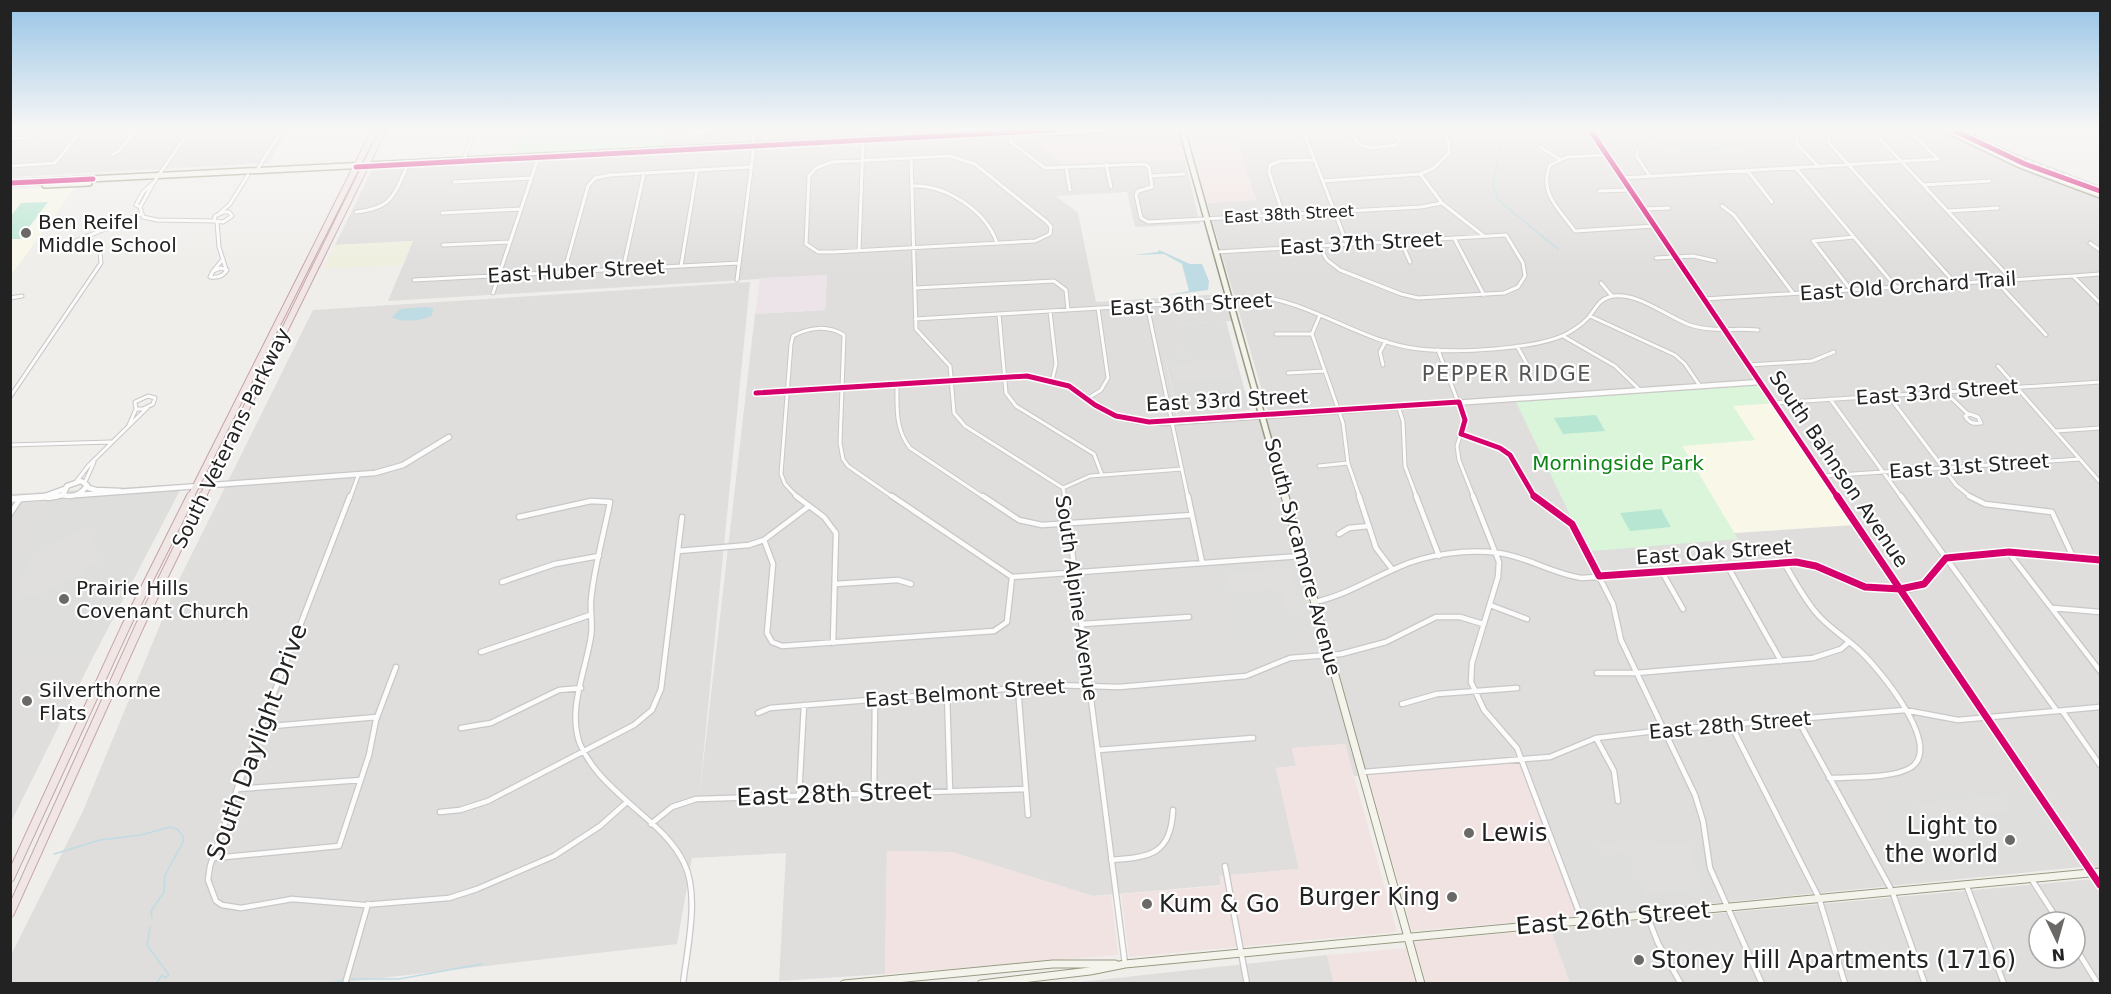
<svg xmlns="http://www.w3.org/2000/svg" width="2111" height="994" viewBox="0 0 2111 994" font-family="'DejaVu Sans',sans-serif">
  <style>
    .residential { fill: #dfdedc; fill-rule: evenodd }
    .commercial { fill: #f1e3e1 }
    .industrial { fill: #ede4e9 }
    .education { fill: #f8f7e8 }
    .religious { fill: #dededc }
    .farmland { fill: #efefdf }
    .park { fill: #daf5da }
    .pitch { fill: #b7e6d2 }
    .parking { fill: #e0dfde }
    .water { fill: #bfdbe3 }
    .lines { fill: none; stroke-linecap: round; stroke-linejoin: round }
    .stream { stroke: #bfdbe3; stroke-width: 1.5 }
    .minor-far1-casing { stroke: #c9c8c7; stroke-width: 5 }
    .minor-casing { stroke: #c9c8c7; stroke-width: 7 }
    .tertiary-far1-casing { stroke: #c9c8c7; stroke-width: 7 }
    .tertiary-casing { stroke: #c9c8c7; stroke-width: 8 }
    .secondary-far1-casing { stroke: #999a82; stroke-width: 8 }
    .secondary-casing { stroke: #999a82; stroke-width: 9 }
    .trunk-far1-casing { stroke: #c5a2ac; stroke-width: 8 }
    .trunk-casing { stroke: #c5a2ac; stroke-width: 10 }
    .minor-far1 { stroke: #fdfcfc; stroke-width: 3 }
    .minor { stroke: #fdfcfc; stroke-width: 4.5 }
    .tertiary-far1 { stroke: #fdfcfc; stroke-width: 4.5 }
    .tertiary { stroke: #fdfcfc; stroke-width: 6 }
    .secondary-far1 { stroke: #f4f4ed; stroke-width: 5 }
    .secondary { stroke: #f4f4ed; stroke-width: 7 }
    .trunk-far1 { stroke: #f0e6e4; stroke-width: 6 }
    .trunk { stroke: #f0e6e4; stroke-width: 8 }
    .rail-casing { stroke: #ccc; stroke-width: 4 }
    .rail { stroke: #fff; stroke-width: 1.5; stroke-dasharray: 4; stroke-linecap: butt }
    .cycleway-far1-casing { stroke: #fff; stroke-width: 8 }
    .cycleway-casing { stroke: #fff; stroke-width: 10 }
    .cycleway-far1 { stroke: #d6006c; stroke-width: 5 }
    .cycleway { stroke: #d6006c; stroke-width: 7 }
    .poi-dot { fill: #6a6968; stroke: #fff; stroke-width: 2 }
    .labels { text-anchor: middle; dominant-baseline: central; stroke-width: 4.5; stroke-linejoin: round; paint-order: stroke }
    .far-street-label { font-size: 16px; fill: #222; stroke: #fff }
    .poi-label { font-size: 20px; fill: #222; stroke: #fff; text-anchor: start }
    .street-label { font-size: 20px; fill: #222; stroke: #fff }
    .park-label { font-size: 20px; fill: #0c8416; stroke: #fff }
    .neighbourhood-label { font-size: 21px; letter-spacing: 1.5px; fill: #555; stroke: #fff }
    .near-street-label { font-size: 24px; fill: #222; stroke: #fff }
    .near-poi-label { font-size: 24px; fill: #222; stroke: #fff; text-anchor: start }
  </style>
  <rect width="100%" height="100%" fill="#f0eeeb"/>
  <!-- residential -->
  <path class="residential" d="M 11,130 L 288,130 L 269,163 L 11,177 Z
    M 668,130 L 998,130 L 998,131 L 664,147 Z
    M 1233,130 L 1941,130 L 2002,161 L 2100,199 L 2100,983 L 1570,983 L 1550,929 L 2094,879 L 2081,867 L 1576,917 L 1519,763 L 1354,776 L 1345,744 L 1292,748 L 1296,766 L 1276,768 L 1299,869 L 1220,876 L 1221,885 L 1093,896 L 952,852 L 887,851 L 885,974 L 779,981 L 786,853 L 692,858 L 677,944 L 328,984 L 11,983 L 10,957 L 83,811 L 177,584 L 313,310 L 750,282 L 699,799 L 755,314 L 825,310 L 827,275 L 388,301 L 413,241 L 335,245 L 372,170 L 1032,136 L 1062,164 L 1185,160 L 1200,224 L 1135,227 L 1127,192 L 1056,196 L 1078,213 L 1096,302 L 1222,294 L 1232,321 L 1179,324 L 1185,355 L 1165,357 L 1179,425 L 1270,418 L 1207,203 L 1256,200 ZM 1760,382 L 1773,403 L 1771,403 L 1852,525 L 1734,533 L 1592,550 L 1583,532 L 1570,517 ZM 2039,922 L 2075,922 L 2075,958 L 2039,958 Z
    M 183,484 L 95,653 L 11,822 L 10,494 Z
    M 1327,955 L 1334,983 L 1062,984 Z"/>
  <!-- commercial -->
  <path class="commercial" d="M 1125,130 L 1178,130 L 1185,160 L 1062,164 L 1030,136 Z
    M 1186,130 L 1233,130 L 1256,200 L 1207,203 Z
    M 1345,744 L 1397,932 L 1129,957 L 1121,894 L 1221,886 L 1219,876 L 1299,869 L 1276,768 L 1296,766 L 1292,748 Z
    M 1519,763 L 1576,917 L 1412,931 L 1368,775 Z
    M 887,851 L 952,852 L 1092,896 L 1111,895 L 1118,955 L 885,974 Z
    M 1550,929 L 1570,983 L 1426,983 L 1414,942 Z
    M 1406,948 L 1415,983 L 1334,983 L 1327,955 Z"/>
  <!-- industrial -->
  <path class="industrial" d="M 827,275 L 825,310 L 755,314 L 760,278 Z"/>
  <!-- education -->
  <path class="education" d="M 76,186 L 11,275 L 11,190 Z
    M 1771,403 L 1853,525 L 1734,533 L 1682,445 L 1754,440 L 1733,406 Z"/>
  <!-- religious -->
  <path class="religious" d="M 1226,321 L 1250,410 L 1178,417 L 1165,356 L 1185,355 L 1178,324 Z
    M 179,492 L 95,653 L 11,658 L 11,570 L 51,500 Z
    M 1296,563 L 1315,635 L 1233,641 L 1218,568 Z
    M 2029,788 L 2075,861 L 1920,875 L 1876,802 Z
    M 1560,837 L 1698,843 L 1701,863 L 1713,896 L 1587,908 Z"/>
  <!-- farmland -->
  <path class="farmland" d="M 413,241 L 403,265 L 324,269 L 335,245 Z"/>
  <!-- park -->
  <path class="park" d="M 522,130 L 668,130 L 664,147 L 513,155 Z
    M 1760,382 L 1774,403 L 1733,406 L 1755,440 L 1682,446 L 1738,539 L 1592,551 L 1583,532 L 1571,517 L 1516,402 Z"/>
  <!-- pitch -->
  <path class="pitch" d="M 48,202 L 20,239 L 11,239 L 11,216 L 21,203 Z
    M 1596,415 L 1605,431 L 1563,434 L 1554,418 Z
    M 1661,509 L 1671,527 L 1630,531 L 1620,513 Z"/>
  <!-- parking -->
  <path class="parking" d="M 1233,359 L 1237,378 L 1175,381 L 1171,364 Z
    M 88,527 L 100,561 L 83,569 L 84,574 L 32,599 L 30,594 L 22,598 L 20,582 L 30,562 L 48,547 Z
    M 1290,569 L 1301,609 L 1287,611 L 1280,585 L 1275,585 L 1275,589 L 1237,591 L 1230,588 L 1227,573 Z
    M 2001,795 L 2010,810 L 1982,814 L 1985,818 L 1980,819 L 1983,831 L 1977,835 L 1966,836 L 1963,843 L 1966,851 L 1950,853 L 1952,857 L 1947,853 L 1942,853 L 1912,805 Z
    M 1629,841 L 1691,844 L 1693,860 L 1703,889 L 1645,894 L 1642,885 L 1632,874 L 1634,855 L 1619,852 L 1614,856 L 1609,854 L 1607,856 L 1594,844 Z"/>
  <!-- water -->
  <path class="water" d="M 1159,250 L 1190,264 L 1202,264 L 1209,281 L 1208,290 L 1163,296 L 1189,291 L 1182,264 L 1164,254 L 1134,255 L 1158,252 Z
    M 427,307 L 433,309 L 432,315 C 424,321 400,323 392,317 L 400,309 Z"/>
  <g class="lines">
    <!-- stream -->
    <path class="stream" d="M 1503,130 L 1493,185 L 1498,200 L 1558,249
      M 1603,131 L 1644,134 L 1687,150 L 1742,146 L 1749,141 L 1752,130
      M 54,854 L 100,840 L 141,835 L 170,827 L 177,829 L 183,836 L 183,842 L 165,875 L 164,892 L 151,911 L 152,918
      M 150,927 L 147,945 L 169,975 L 165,978 L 162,975 L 156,984
      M 352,979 L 399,979 L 482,964
      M 241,984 L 265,984
      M 330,984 L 341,980"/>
    <!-- minor-far1 casing -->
    <g class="minor-far1-casing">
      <path id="minor-far1" d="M 688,130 L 690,134 L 718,130
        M 1303,130 L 1347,244
        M 1349,130 L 1358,144 L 1371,148 L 1397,145 L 1399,140 L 1395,130
        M 1798,130 L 1796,143 L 1817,165
        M 1830,130 L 1828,142 L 1955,283
        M 1872,130 L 2011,279
        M 1908,130 L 1938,159
        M 1009,133 L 1011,142 L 1045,168 L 1145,164 L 1149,167 L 1152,187 L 1138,191 L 1136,195 L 1141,218 L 1148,222 L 1421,207 L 1442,203
        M 10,139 L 29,138 L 35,130
        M 1540,147 L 1559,159
        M 1637,151 L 1637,157 L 1649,175
        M 112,155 L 119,151 L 136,130
        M 1607,155 L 1567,157 L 1550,165 C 1538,193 1560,210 1575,231 L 1654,226
        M 950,156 L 975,164 L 1047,222 L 1051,227 L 1050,234 L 1035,241 L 833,252 L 818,252 L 806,244 L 809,176 L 816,168 L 832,162 Z
        M 911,158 L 916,329 L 950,366 L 954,413 L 965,426 L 1063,488 L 1065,498
        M 463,161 L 475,130
        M 1106,164 L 1111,187
        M 10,166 L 55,163 L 82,130
        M 1066,167 L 1070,190
        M 1795,167 L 1896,287
        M 257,170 L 282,130
        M 1747,170 L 1772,202
        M 1421,175 L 1442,203 L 1484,236
        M 1151,176 L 1184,174
        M 1622,178 L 1939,159
        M 1323,181 L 1420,174 L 1434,168 L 1449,153 L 1449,143 L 1442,130
        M 154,182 L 140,207 L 136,205 L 143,192 Z
        M 154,182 L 190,130
        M 454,182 L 531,178
        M 1923,185 L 1990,181
        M 912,186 C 946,184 986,211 997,243
        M 1599,191 L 1630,190
        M 1722,206 L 1734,215 L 1793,293
        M 140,207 L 143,217 L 157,220 L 214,221
        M 1644,209 L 1669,208
        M 1948,211 L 1998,208
        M 224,212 L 229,212 L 232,216 L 223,222 L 214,221 L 215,216 Z
        M 356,212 C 393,208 394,195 408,164
        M 220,213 L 230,204 L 248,175
        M 442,213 L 521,209
        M 1283,214 L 1269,172 L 1270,165 L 1280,161 L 1314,160
        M 217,222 L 219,247 L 226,269
        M 1506,235 L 1523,263 L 1525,276 L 1518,287 L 1504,293 L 1418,298 L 1401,294 L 1340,270 L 1327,260 L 1319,246 Z
        M 1454,238 L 1484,295
        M 76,241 L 141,214
        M 1401,241 L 1410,262
        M 2090,243 L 2100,250
        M 443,245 L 510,242
        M 859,251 L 863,141
        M 1217,252 L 1319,246
        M 1656,258 L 1693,256 L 1715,261
        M 681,266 L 697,170
        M 221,268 L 227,270 C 223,277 217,278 210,277 L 213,271 Z
        M 623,269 L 644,173
        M 214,270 L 223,259
        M 564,272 L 588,186 L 595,178 L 610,175 L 751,167
        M 2073,276 L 2100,274
        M 414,280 L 739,263
        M 737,280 L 754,146 L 753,130
        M 1996,281 L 2046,335
        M 1601,283 L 1612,296
        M 915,288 L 1054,281 L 1066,290 L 1068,310
        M 1851,290 L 1813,241 L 1854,237
        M 493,293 L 538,158
        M 10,298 L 22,296
        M 1704,299 L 2073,276 L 2100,303
        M 1147,305 L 1188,498
        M 1050,311 L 1056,364 L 1052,381
        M 999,314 L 1006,393 L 1016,406 L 1094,454 L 1102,475
        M 1320,315 L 1312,334 L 1343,423 L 1348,463 L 1360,498
        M 1590,316 L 1675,355 L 1685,364 L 1700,386
        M 915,319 L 1268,298 C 1321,308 1365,343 1419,349 C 1455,353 1537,350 1568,333 C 1575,329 1581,325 1587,319 C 1594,312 1598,300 1609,297 C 1636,290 1665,316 1690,325 C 1711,332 1736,328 1758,330
        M 1276,334 L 1312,334
        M 1563,336 L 1615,366 L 1640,390
        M 1517,346 L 1528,366
        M 1438,350 L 1465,420 L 1457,446 L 1459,460 L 1474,498
        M 1383,365 L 1380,352 L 1386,341
        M 1749,365 L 1812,361 L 1834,352
        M 1998,366 L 2100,482
        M 1288,373 L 1325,371
        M 897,384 C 897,407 895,429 910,448 L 985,498
        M 1945,392 L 1968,414
        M 1888,395 L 1956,485 L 1972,498
        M 148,396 L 155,398 L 153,404 L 143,409 L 136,409 L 135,402 Z
        M 10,397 L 101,263 L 100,252 L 87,236
        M 1087,399 L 1101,390 L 1108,378 L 1098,308
        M 1830,399 L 1902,498
        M 1774,403 L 2100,382
        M 1398,406 L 1403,421 L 1405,466 L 1417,498
        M 1970,414 L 1978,417 L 1981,423 C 1973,424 1969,423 1965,416 Z
        M 129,425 L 136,409
        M 2056,431 L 2100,428
        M 1461,434 L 1500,448 L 1510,455 L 1535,498
        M 10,445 L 111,442
        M 1319,466 L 1348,463
        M 1823,476 L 2080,459
        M 76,482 L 89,465 L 147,408
        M 85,482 L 94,462
        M 1063,488 L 1090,476 L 1182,469
        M 350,498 L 358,476
        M 798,498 L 785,484 L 781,474 L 791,344 L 793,336 C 809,327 828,325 844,335 L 840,443 L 843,459 L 848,466 L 894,498"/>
    </g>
    <!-- minor casing -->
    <g class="minor-casing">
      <path id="minor" d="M 350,496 L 237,789 L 210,866 L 208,880 L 216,901 L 222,905 L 241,908 L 292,899 L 364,905 L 449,898 L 477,889 L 554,856 L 600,826 L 627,802
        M 796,496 L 824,517 L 836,533 L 833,643
        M 892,496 L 1012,577 L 1301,556
        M 983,496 L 1019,520 L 1042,525 L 1192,515
        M 1065,496 L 1125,964
        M 1188,496 L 1202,562
        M 1359,496 L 1376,548 L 1392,569
        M 1416,496 L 1439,556
        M 1473,496 L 1499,562 L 1498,577 L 1472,663 L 1471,682 L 1484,710 L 1517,748 L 1582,920
        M 1534,496 L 1572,524 L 1613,604 L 1621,640 L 1695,795 L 1703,821 L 1710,868 L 1762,984
        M 1901,496 L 2057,711
        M 1969,496 L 1985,504 L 2052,512 L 2073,557
        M 10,514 L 20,499
        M 519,517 L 591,501 L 610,502 C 604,534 594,567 591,600 C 590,612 593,624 591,636 C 586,670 567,710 580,744 C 590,768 610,786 629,803 C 649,821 672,838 684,863 C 700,895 687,949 683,984
        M 1339,534 L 1349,528 L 1369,526
        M 764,540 L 773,564 L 767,633 L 772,642 L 782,646 L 994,631 L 1007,622 L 1012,577
        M 678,551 L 749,545 L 764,540 L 809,506
        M 2009,553 L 2100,671
        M 1784,563 C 1795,581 1805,601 1819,616 C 1832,630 1848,639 1861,652 C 1879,669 1939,741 1914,765 C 1899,779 1850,777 1829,778
        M 1728,567 L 1781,661
        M 1662,572 L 1683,609
        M 502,582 L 555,564 L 599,556
        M 835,584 L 898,580 L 911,584
        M 1315,602 C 1346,595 1371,579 1399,567 C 1428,554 1467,549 1499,553 C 1528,557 1553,574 1582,578 L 1796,562 C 1830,568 1893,607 1925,583 C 1934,576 1939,566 1946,558 L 2009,552 L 2100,560
        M 1490,605 L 1527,619
        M 2053,608 L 2100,612
        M 1082,624 L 1189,617
        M 481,652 L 590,615
        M 1597,673 L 1636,673 L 1813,658 L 1841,649 L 1849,642
        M 1018,688 L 1028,815
        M 947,694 L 950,791
        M 1402,704 L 1437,694 L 1517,688
        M 2063,712 L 2100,765
        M 758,713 L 770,708 L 1054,685 L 1119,687 L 1246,676 L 1290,658 L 1341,654 L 1386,642 L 1436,617 L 1460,617 L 1483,624
        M 1798,720 L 1892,891 L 1925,984
        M 1731,725 L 1819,898 L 1845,984
        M 261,727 L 377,717
        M 461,728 L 491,723 L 559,690 L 581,688
        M 1596,738 L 1614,771 L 1618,801
        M 1098,750 L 1253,738
        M 1363,772 L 1550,757 L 1596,738 L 1664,730 L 1905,710 L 1958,720 L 2100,707
        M 237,789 L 361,780
        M 874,793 L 875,699
        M 799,795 L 804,705
        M 440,812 L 460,810 L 488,801 L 634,725 L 652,710 L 661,689 L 682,517
        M 651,824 L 672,807 L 696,799 L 1025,789
        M 214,858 L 339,846 L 369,755 L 376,720 L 396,667
        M 1111,860 C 1150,857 1171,855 1173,810
        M 1225,866 L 1247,984
        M 2032,880 L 2059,922
        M 1966,884 L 2004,984
        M 1647,915 L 1658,943 L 1681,984
        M 2075,947 L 2098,984
        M 345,984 L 368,904"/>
    </g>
    <!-- tertiary-far1 casing -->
    <g class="tertiary-far1-casing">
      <path id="tertiary-far1" d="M 1590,130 L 1838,498
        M 756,393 L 1027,376 L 1069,386 L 1095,405 L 1116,416 L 1137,421 L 1164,423 L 1760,382
        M 81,481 L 87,485 C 82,494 73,498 63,495 L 67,486 Z
        M 86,487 L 96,490 L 120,491
        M 77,495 L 375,473 L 403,465 L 449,437
        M 45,496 L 64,489
        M 48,498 L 63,495"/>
    </g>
    <!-- tertiary casing -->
    <g class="tertiary-casing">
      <path id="tertiary" d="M 1837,496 L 2100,885
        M 10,499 L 56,496"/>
    </g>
    <!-- secondary-far1 casing -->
    <g class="secondary-far1-casing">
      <path id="secondary-far1" d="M 1182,130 L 1285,498
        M 1947,130 L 2020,165 L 2100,195
        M 1053,133 L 1104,130
        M 10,183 L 1056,130
        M 45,185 L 89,183"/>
    </g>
    <!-- secondary casing -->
    <g class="secondary-casing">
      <path id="secondary" d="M 1285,496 L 1421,984
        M 844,984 L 1053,964 L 1115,964
        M 981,984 L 1090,971 L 1125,964 L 2100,872"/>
    </g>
    <!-- trunk-far1 casing -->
    <g class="trunk-far1-casing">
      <path id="trunk-far1" d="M 190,498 L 375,130
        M 202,498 L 383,130"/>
    </g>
    <!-- trunk casing -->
    <g class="trunk-casing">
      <path id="trunk" d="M 10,878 L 126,626 L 191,496
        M 10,913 L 140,625 L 203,496"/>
    </g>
    <!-- minor-far1 -->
    <use href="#minor-far1" class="minor-far1"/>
    <!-- minor -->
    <use href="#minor" class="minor"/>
    <!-- tertiary-far1 -->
    <use href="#tertiary-far1" class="tertiary-far1"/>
    <!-- tertiary -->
    <use href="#tertiary" class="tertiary"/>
    <!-- secondary-far1 -->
    <use href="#secondary-far1" class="secondary-far1"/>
    <!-- secondary -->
    <use href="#secondary" class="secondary"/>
    <!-- trunk-far1 -->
    <use href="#trunk-far1" class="trunk-far1"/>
    <!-- trunk -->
    <use href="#trunk" class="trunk"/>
    <!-- rail casing -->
    <g class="rail-casing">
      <path id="rail" d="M 1962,130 L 2012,154 L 2100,188"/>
    </g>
    <!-- rail -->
    <use href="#rail" class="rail"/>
    <!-- cycleway-far1 casing -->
    <g class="cycleway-far1-casing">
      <path id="cycleway-far1" d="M 1590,130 L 1838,498
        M 1953,130 L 2025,164 L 2100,191
        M 356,167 L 1056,130
        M 10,183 L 93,179
        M 756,393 L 1027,376 L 1069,386 L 1095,405 L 1116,416 L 1149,422 L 1459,402 L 1465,420 L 1461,434 L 1500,448 L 1510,455 L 1535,498"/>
    </g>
    <!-- cycleway casing -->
    <g class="cycleway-casing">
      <path id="cycleway" d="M 1534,496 L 1572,524 L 1599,576 L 1796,562 L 1816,566 L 1865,587 L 1900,589 L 1924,584 L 1946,558 L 2009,552 L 2100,560
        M 1837,496 L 2100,885"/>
    </g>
    <!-- cycleway-far1 -->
    <use href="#cycleway-far1" class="cycleway-far1"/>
    <!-- cycleway -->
    <use href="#cycleway" class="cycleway"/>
  </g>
  <!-- sky -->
  <linearGradient id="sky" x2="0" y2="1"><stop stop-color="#97c4e6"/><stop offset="0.48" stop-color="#f8f7f6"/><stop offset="1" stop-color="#f8f7f6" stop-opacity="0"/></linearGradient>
  <rect width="2111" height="269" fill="url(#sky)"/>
  <!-- markers -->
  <g class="poi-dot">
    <circle cx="26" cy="233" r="6"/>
    <circle cx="64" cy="599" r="6"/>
    <circle cx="27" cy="701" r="6"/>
    <circle cx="1469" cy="833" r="6"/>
    <circle cx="2010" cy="840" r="6"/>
    <circle cx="1452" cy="897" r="6"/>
    <circle cx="1147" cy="904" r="6"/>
    <circle cx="1639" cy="960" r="6"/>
  </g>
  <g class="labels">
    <!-- far-street labels -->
    <g class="far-street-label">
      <text transform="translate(1289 214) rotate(-3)">East 38th Street</text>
    </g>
    <!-- poi labels -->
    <g class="poi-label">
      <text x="38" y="222">Ben Reifel<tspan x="38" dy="23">Middle School</tspan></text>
      <text x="76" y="588">Prairie Hills<tspan x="76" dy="23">Covenant Church</tspan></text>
      <text x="39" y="690">Silverthorne<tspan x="39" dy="23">Flats</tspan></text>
    </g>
    <!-- street labels -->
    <g class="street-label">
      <text transform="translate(1361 243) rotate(-3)">East 37th Street</text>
      <text transform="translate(576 271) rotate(-3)">East Huber Street</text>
      <text transform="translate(1908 286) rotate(-4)">East Old Orchard Trail</text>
      <text transform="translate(1191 304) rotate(-3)">East 36th Street</text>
      <text transform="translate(1937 392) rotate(-4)">East 33rd Street</text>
      <text transform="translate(1227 400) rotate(-3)">East 33rd Street</text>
      <text transform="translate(231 438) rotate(-64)">South Veterans Parkway</text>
      <text transform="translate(1969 466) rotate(-4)">East 31st Street</text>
      <text transform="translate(1839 469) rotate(56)">South Bahnson Avenue</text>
      <text transform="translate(1714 552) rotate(-4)">East Oak Street</text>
      <text transform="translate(1303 557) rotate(75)">South Sycamore Avenue</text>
      <text transform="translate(1077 598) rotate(82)">South Alpine Avenue</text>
      <text transform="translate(965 693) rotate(-4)">East Belmont Street</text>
      <text transform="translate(1730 725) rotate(-5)">East 28th Street</text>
    </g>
    <!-- park labels -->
    <g class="park-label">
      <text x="1618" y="463">Morningside Park</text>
    </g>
    <!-- neighbourhood labels -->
    <g class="neighbourhood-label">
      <text x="1507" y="374">PEPPER RIDGE</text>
    </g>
    <!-- near-street labels -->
    <g class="near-street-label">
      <text transform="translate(257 742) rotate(-70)">South Daylight Drive</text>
      <text transform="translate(834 794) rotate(-2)">East 28th Street</text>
      <text transform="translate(1613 918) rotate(-5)">East 26th Street</text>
    </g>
    <!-- near-poi labels -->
    <g class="near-poi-label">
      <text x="1998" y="826" text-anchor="end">Light to<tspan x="1998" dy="28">the world</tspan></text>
      <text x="1481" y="833">Lewis</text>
      <text x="1440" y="897" text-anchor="end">Burger King</text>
      <text x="1159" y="904">Kum &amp; Go</text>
      <text x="1651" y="960">Stoney Hill Apartments (1716)</text>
    </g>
  </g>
  <!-- border -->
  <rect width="2111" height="994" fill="none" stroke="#222222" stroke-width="24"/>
  <!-- north arrow -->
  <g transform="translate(2057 940) rotate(175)"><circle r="28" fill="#ffffff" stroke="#a7a7a7" stroke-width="1.5"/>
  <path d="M0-4.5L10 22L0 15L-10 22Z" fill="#6a6968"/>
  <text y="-9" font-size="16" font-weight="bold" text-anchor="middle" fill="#222222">N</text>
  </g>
</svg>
